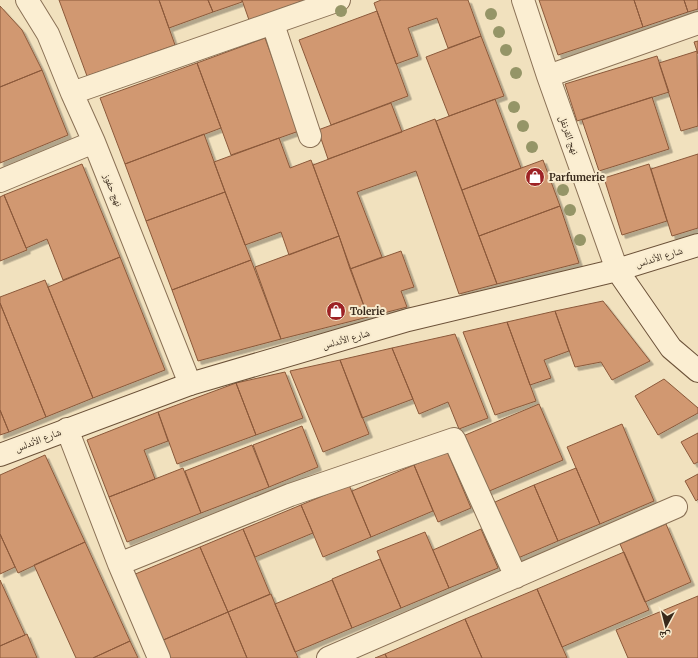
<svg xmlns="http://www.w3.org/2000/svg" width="698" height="658" viewBox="0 0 698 658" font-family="Merriweather,'Noto Naskh Arabic',serif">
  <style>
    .building { fill: #d19871; stroke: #8b593a; filter: url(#shadow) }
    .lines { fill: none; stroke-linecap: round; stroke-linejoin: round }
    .street-casing { stroke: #8a7156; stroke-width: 24 }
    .secondary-casing { stroke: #6c5239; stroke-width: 24 }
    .street { stroke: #fbeed2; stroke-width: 22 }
    .secondary { stroke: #fbeed2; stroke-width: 22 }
    .tree { fill: #959567 }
    .labels { text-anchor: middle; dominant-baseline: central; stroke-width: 4; stroke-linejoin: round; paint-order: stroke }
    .street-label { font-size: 10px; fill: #38291b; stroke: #f8ebce }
    .poi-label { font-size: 10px; font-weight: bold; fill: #38291b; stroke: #f8ebce; text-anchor: start }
  </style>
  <defs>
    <filter id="shadow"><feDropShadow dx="3.5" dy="3.5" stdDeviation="0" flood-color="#0004"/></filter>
  </defs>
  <rect width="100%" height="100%" fill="#f1e1be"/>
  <!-- building -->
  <path class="building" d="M 59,0 L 159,0 L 175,45 L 87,76 Z
    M 159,0 L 208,0 L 213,12 L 169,28 Z
    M 208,0 L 242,0 L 242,2 L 213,12 Z
    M 242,0 L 305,0 L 249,20 Z
    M 381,0 L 468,0 L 481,36 L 448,48 L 437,18 L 408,28 L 418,56 L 396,64 L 374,3 Z
    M 539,0 L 634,0 L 643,27 L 558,55 Z
    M 634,0 L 684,0 L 688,12 L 643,27 Z
    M 684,0 L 698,0 L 698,9 L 688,12 Z
    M 0,6 L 22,30 L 42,70 L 0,87 Z
    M 377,11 L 408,96 L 331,125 L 299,40 Z
    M 481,36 L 504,96 L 449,116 L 426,57 Z
    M 265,38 L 299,131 L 231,155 L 197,63 Z
    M 698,41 L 698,54 L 694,42 Z
    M 697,51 L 698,126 L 681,131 L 659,63 Z
    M 657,56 L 669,92 L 577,121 L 565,84 Z
    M 197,63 L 221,128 L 125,164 L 100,98 Z
    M 42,70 L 68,135 L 0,163 L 0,87 Z
    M 652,97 L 669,149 L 599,171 L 582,120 Z
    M 495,99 L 521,168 L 462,190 L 436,121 Z
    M 391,103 L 402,132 L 328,159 L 318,130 Z
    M 435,119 L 497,284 L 459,294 L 416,171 L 357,192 L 382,257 L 350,269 L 339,236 L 313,165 Z
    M 204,134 L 225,192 L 146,221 L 125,164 Z
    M 279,138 L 290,168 L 311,160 L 339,236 L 289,255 L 281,232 L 245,245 L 214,162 Z
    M 698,154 L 698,228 L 672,236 L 651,169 Z
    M 543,160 L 560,206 L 479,236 L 462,190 Z
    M 82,164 L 120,257 L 63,280 L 47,239 L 26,248 L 4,195 Z
    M 649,164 L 667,221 L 622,235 L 604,178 Z
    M 225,192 L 251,260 L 172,290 L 146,221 Z
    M 4,195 L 27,250 L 0,261 L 0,197 Z
    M 560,206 L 579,263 L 497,284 L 479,236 Z
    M 339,236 L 368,317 L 281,339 L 255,267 Z
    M 401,251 L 414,287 L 401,291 L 407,307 L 368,317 L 350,269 Z
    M 120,257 L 165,370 L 93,398 L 48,287 Z
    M 251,260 L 281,339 L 198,361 L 172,290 Z
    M 45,280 L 93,398 L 46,417 L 0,303 L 0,297 Z
    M 603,301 L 650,361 L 612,380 L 601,362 L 575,367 L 555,311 Z
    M 0,303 L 46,417 L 9,432 L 0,410 Z
    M 555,311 L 569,351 L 544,360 L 551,378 L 530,385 L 507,322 Z
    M 507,322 L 536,401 L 495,415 L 463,332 Z
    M 455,334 L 488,418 L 459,429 L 448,402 L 419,414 L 392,348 Z
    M 392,348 L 413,399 L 362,418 L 340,360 Z
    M 340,360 L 369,434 L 323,452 L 290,371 Z
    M 285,372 L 303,418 L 256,435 L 236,383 Z
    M 664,379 L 698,408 L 698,413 L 658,435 L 635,396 Z
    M 236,383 L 256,435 L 177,464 L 158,412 Z
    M 539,404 L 563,460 L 487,492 L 463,436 Z
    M 0,410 L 9,432 L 0,435 Z
    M 158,412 L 168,441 L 144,450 L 155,479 L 109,497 L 87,440 Z
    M 622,424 L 654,501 L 600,524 L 567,447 Z
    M 302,426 L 318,467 L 269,487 L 253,445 Z
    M 698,433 L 698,462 L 694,464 L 681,442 Z
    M 252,445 L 269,487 L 201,513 L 185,471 Z
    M 447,451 L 471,508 L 438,522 L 414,465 Z
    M 45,455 L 85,542 L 18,573 L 0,534 L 0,475 Z
    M 414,465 L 433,511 L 371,537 L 352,491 Z
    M 183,468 L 201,513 L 127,542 L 109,497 Z
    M 576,468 L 600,524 L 558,541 L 534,485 Z
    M 698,474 L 698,499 L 696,501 L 685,481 Z
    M 349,485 L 371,537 L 323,557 L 301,505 Z
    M 534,485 L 558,541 L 518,558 L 495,502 Z
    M 301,505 L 313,533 L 255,557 L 243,529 Z
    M 666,524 L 691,582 L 645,602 L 620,544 Z
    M 243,529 L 270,594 L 228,612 L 200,547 Z
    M 481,529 L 498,568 L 449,588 L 433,550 Z
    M 425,532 L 449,588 L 401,608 L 377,551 Z
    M 0,534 L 15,567 L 0,574 Z
    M 85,542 L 130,641 L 93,658 L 76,658 L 34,565 Z
    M 200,547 L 228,612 L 161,641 L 133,575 Z
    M 624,552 L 649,610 L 562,647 L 537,589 Z
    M 380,559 L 401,608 L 352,628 L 332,579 Z
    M 0,580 L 25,635 L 0,646 Z
    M 332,580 L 352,628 L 295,652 L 275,604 Z
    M 537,589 L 567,658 L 482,658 L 465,619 Z
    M 271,594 L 275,604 L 298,658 L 247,658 L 228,612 Z
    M 698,596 L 698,658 L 628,658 L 616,630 Z
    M 228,612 L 247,658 L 168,658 L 161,641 Z
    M 465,619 L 482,658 L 387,658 L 385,654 Z
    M 27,634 L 37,658 L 0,658 L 0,646 Z
    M 130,641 L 138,658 L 93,658 Z
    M 385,654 L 387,658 L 375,658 Z"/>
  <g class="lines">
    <!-- street casing -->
    <g class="street-casing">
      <path id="street" d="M 27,0 L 48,34 L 55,51 L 72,93 L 94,142 L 190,384
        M 523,0 L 548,76 L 617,270
        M 273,24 L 310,136
        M 548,76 L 698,23
        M 72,93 L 339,0
        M 0,181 L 94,142
        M 67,429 L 119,564 L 159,658
        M 119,564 L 290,495 L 454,439 L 516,577
        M 328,658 L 676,507"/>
    </g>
    <!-- secondary casing -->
    <g class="secondary-casing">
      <path id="secondary" d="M 617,270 L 671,348 L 698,371
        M 0,455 L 190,384 L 408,320 L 617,270 L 698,245"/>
    </g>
    <!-- street -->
    <use href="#street" class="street"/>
    <!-- secondary -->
    <use href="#secondary" class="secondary"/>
  </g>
  <!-- trees -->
  <g class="tree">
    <circle cx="341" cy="11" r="6"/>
    <circle cx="491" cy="14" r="6"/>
    <circle cx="499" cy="32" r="6"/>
    <circle cx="506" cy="50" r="6"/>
    <circle cx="516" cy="73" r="6"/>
    <circle cx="514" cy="107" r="6"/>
    <circle cx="523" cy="126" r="6"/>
    <circle cx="532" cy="147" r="6"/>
    <circle cx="563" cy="190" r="6"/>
    <circle cx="570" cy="210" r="6"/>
    <circle cx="580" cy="240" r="6"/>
  </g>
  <!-- icons -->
  <defs>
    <g id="shop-disc" transform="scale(1)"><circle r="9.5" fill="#9d2225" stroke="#f8ebce"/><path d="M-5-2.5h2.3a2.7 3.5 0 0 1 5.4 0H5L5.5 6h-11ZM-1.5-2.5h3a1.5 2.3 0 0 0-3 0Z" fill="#fff"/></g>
  </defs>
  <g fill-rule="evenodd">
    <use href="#shop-disc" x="535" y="177"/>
    <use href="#shop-disc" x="336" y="311"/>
  </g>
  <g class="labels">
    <!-- street labels -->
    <g class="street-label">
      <text transform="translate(569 135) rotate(71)">نهج القرنفل</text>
      <text transform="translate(113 190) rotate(68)">نهج حفوز</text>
      <text transform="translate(659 257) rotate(-17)">شارع الأندلس</text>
      <text transform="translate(346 339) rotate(-16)">شارع الأندلس</text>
      <text transform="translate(38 440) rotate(-21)">شارع الأندلس</text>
    </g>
    <!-- poi labels -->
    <g class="poi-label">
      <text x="549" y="177">Parfumerie</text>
      <text x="350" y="311">Tolerie</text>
    </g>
  </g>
  <!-- north arrow -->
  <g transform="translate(666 626) rotate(187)" stroke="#f8ebce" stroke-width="3" paint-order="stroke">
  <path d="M0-3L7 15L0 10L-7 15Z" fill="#38291b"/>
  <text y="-6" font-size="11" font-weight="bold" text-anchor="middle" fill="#38291b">ش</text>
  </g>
</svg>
